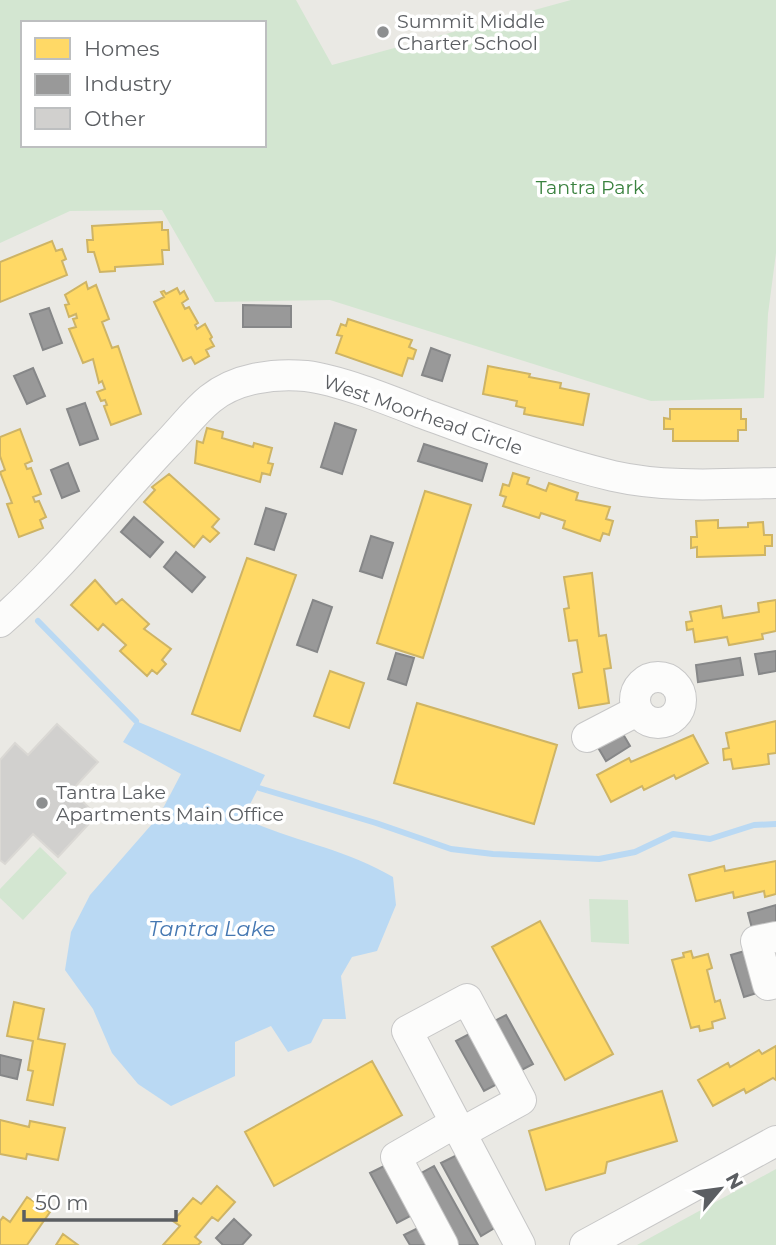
<svg xmlns="http://www.w3.org/2000/svg" width="776" height="1245" viewBox="0 0 776 1245" font-family="Montserrat,sans-serif">
  <style>
    .green { fill: #d3e6d1; fill-rule: evenodd }
    .water { fill: #bad9f3 }
    .homes { fill: #ffd966; stroke: #ceb465; stroke-width: 2 }
    .industry { fill: #999; stroke: #868788; stroke-width: 2 }
    .lines { fill: none; stroke-linecap: round; stroke-linejoin: round }
    .stream { stroke: #bad9f3; stroke-width: 6 }
    .building { fill: #d1d0ce; stroke: #dad8d4; stroke-width: 2 }
    .minor-casing { stroke: #c7c7c7; stroke-width: 32 }
    .minor { stroke: #fcfcfb; stroke-width: 30 }
    .poi-dot { fill: #8d8f90; stroke: #fff; stroke-width: 2.5 }
    .labels { text-anchor: middle; dominant-baseline: central; stroke-width: 7; stroke-linejoin: round; paint-order: stroke }
    .poi-label { font-size: 19px; fill: #5b5e62; stroke: #fff; text-anchor: start }
    .park-label { font-size: 19px; fill: #3a823f; stroke: #fff }
    .street-label { font-size: 19px; fill: #5b5e62; stroke: #fff }
    .water-label { font-size: 21px; font-style: italic; fill: #4678b2; stroke: #fff }
  </style>
  <rect width="100%" height="100%" fill="#eae9e4"/>
  <!-- green -->
  <path class="green" d="M 0,0 L 296,0 L 332,65 L 571,0 L 776,0 L 776,253 L 768,314 L 764,398 L 651,401 L 330,300 L 215,302 L 162,210 L 70,211 L 0,243 ZM 23,23 L 264,23 L 264,145 L 23,145 Z
    M 40,847 L 67,873 L 23,920 L 0,898 L 0,889 Z
    M 589,899 L 628,900 L 629,944 L 591,942 Z
    M 776,1169 L 776,1245 L 637,1245 Z"/>
  <!-- water -->
  <path class="water" d="M 136,721 L 265,775 L 243,818 C 292,841 347,849 393,877 L 396,905 L 377,951 L 352,957 L 341,976 L 346,1019 L 323,1019 L 311,1043 L 288,1052 L 271,1026 L 235,1042 L 235,1076 L 171,1106 L 138,1084 L 112,1053 L 93,1009 L 65,970 L 71,932 L 90,895 L 159,816 L 181,774 L 123,742 Z"/>
  <!-- homes -->
  <path class="homes" d="M 162,222 L 162,230 L 168,230 L 169,250 L 162,250 L 163,264 L 115,267 L 115,271 L 100,272 L 94,252 L 88,252 L 87,240 L 93,240 L 92,226 Z
    M 52,241 L 56,251 L 62,249 L 66,259 L 62,261 L 67,275 L 0,302 L 0,262 Z
    M 86,282 L 88,289 L 96,285 L 109,319 L 102,322 L 112,348 L 118,346 L 141,414 L 111,425 L 104,406 L 107,405 L 105,400 L 101,401 L 97,392 L 105,389 L 102,381 L 99,383 L 93,359 L 83,363 L 69,329 L 76,327 L 73,319 L 77,318 L 76,314 L 69,317 L 65,305 L 69,304 L 65,295 Z
    M 177,288 L 180,294 L 184,291 L 188,299 L 182,303 L 185,309 L 189,307 L 198,323 L 195,325 L 197,329 L 205,324 L 212,337 L 210,339 L 214,346 L 206,350 L 209,356 L 195,364 L 191,357 L 183,361 L 154,302 L 164,297 L 161,292 L 164,291 L 166,294 Z
    M 348,319 L 412,340 L 409,347 L 416,350 L 413,359 L 408,358 L 402,376 L 336,353 L 342,336 L 337,335 L 341,324 L 346,326 Z
    M 488,366 L 530,374 L 529,377 L 561,383 L 560,388 L 589,394 L 583,425 L 524,414 L 525,408 L 516,406 L 517,401 L 483,394 Z
    M 670,409 L 741,409 L 741,419 L 746,419 L 746,430 L 738,430 L 738,441 L 673,441 L 673,429 L 664,429 L 664,418 L 670,419 Z
    M 207,428 L 223,432 L 222,438 L 253,447 L 254,443 L 272,448 L 268,463 L 273,464 L 270,475 L 262,473 L 260,482 L 195,463 L 197,441 L 203,443 Z
    M 20,429 L 32,461 L 25,464 L 27,469 L 31,468 L 41,494 L 33,497 L 35,502 L 39,501 L 46,517 L 40,520 L 43,528 L 19,537 L 7,504 L 12,503 L 0,472 L 5,470 L 0,456 L 0,437 Z
    M 513,473 L 529,478 L 527,484 L 546,491 L 549,483 L 578,493 L 576,500 L 610,507 L 606,519 L 613,521 L 609,535 L 603,533 L 600,541 L 563,528 L 565,521 L 541,513 L 539,518 L 503,506 L 506,497 L 500,495 L 503,484 L 509,486 Z
    M 169,474 L 219,519 L 212,527 L 219,533 L 210,542 L 203,536 L 194,547 L 144,502 L 155,490 L 152,487 Z
    M 425,491 L 471,505 L 423,658 L 377,643 Z
    M 718,520 L 718,528 L 748,527 L 748,523 L 763,522 L 764,535 L 772,535 L 772,546 L 765,546 L 765,555 L 697,557 L 697,547 L 691,548 L 691,537 L 697,537 L 696,521 Z
    M 247,558 L 296,575 L 240,731 L 192,714 Z
    M 592,573 L 599,636 L 606,635 L 611,668 L 604,669 L 609,703 L 579,708 L 573,674 L 582,672 L 577,640 L 569,641 L 564,609 L 569,608 L 564,577 Z
    M 95,580 L 116,604 L 122,599 L 149,624 L 144,629 L 171,649 L 162,660 L 166,664 L 157,674 L 152,670 L 147,676 L 120,651 L 126,645 L 103,624 L 98,630 L 71,605 Z
    M 776,600 L 776,631 L 762,634 L 763,639 L 729,645 L 727,637 L 695,642 L 693,629 L 687,630 L 686,622 L 692,621 L 690,612 L 721,606 L 723,618 L 759,612 L 758,603 Z
    M 330,671 L 364,683 L 349,728 L 314,716 Z
    M 417,703 L 557,745 L 534,824 L 394,783 Z
    M 776,721 L 776,753 L 768,754 L 769,764 L 733,769 L 731,759 L 724,760 L 723,749 L 729,748 L 726,733 Z
    M 693,735 L 708,763 L 676,779 L 674,775 L 644,790 L 642,786 L 611,802 L 597,775 L 629,758 L 631,762 Z
    M 776,861 L 776,894 L 765,897 L 764,891 L 734,898 L 733,892 L 696,901 L 689,875 L 724,866 L 725,871 Z
    M 540,921 L 613,1054 L 565,1080 L 492,947 Z
    M 691,951 L 693,958 L 708,954 L 712,968 L 707,970 L 715,1002 L 720,1000 L 725,1018 L 712,1022 L 713,1028 L 700,1031 L 699,1026 L 691,1028 L 672,960 L 684,957 L 683,953 Z
    M 14,1002 L 44,1009 L 38,1039 L 65,1044 L 53,1105 L 27,1100 L 33,1071 L 28,1070 L 33,1041 L 7,1036 Z
    M 776,1046 L 776,1080 L 773,1078 L 746,1093 L 744,1089 L 713,1106 L 698,1080 L 728,1063 L 730,1067 L 759,1050 L 762,1054 Z
    M 372,1061 L 402,1115 L 274,1186 L 245,1132 Z
    M 662,1091 L 677,1141 L 607,1162 L 605,1173 L 546,1190 L 529,1131 Z
    M 0,1120 L 29,1127 L 30,1121 L 65,1128 L 58,1160 L 27,1154 L 26,1159 L 0,1154 Z
    M 217,1186 L 235,1202 L 218,1221 L 212,1217 L 195,1237 L 201,1242 L 198,1245 L 163,1245 L 180,1226 L 173,1221 L 193,1198 L 201,1204 Z
    M 27,1197 L 50,1212 L 27,1245 L 0,1245 L 0,1221 L 3,1217 L 10,1222 Z
    M 63,1234 L 78,1245 L 56,1245 Z"/>
  <!-- industry -->
  <path class="industry" d="M 243,305 L 291,306 L 291,327 L 243,327 Z
    M 49,308 L 62,343 L 43,350 L 30,314 Z
    M 431,348 L 450,355 L 442,381 L 422,375 Z
    M 33,368 L 45,396 L 27,404 L 14,376 Z
    M 85,403 L 98,439 L 80,445 L 67,409 Z
    M 335,423 L 356,430 L 342,474 L 321,467 Z
    M 424,444 L 487,464 L 482,481 L 418,461 Z
    M 68,463 L 79,491 L 62,498 L 51,470 Z
    M 266,508 L 286,514 L 274,550 L 255,544 Z
    M 134,517 L 163,542 L 150,557 L 121,532 Z
    M 371,536 L 393,543 L 382,578 L 360,571 Z
    M 176,552 L 205,577 L 192,592 L 164,567 Z
    M 313,600 L 332,607 L 317,652 L 297,645 Z
    M 776,651 L 776,671 L 759,674 L 755,654 Z
    M 396,653 L 414,658 L 406,685 L 388,679 Z
    M 740,658 L 743,675 L 698,682 L 696,665 Z
    M 620,729 L 630,746 L 606,761 L 596,744 Z
    M 776,905 L 776,926 L 753,932 L 748,913 Z
    M 748,950 L 760,992 L 744,997 L 731,955 Z
    M 506,1015 L 533,1064 L 516,1073 L 489,1024 Z
    M 471,1033 L 499,1083 L 484,1091 L 456,1041 Z
    M 0,1055 L 21,1060 L 17,1079 L 0,1075 Z
    M 459,1154 L 498,1226 L 481,1236 L 441,1163 Z
    M 388,1164 L 414,1214 L 397,1223 L 370,1173 Z
    M 434,1166 L 478,1245 L 455,1245 L 416,1176 Z
    M 234,1219 L 251,1235 L 242,1245 L 223,1245 L 216,1238 Z
    M 422,1226 L 432,1245 L 410,1245 L 404,1235 Z"/>
  <g class="lines">
    <!-- stream -->
    <path class="stream" d="M 38,621 L 136,721
      M 259,788 L 376,823 L 451,849 L 493,854 L 599,859 L 635,852 L 673,834 L 710,839 L 754,825 L 776,824"/>
  </g>
  <!-- building -->
  <path class="building" d="M 57,724 L 98,762 L 71,791 L 97,815 L 58,857 L 33,834 L 5,864 L 0,860 L 0,760 L 15,743 L 28,755 Z"/>
  <g class="lines">
    <!-- minor casing -->
    <g class="minor-casing">
      <path id="minor" d="M 0,622 C 61,569 110,504 166,445 C 181,430 194,412 210,399 C 236,378 274,373 306,376 C 339,380 389,400 422,413 C 485,436 547,460 613,476 C 666,488 722,484 776,483
        M635 700a23 23 0 1 1 46 0a23 23 0 1 1-46 0Z
        M 587,737 L 637,711
        M 776,937 L 756,941 L 768,985 L 776,983
        M 461,1133 L 521,1100 L 467,999 L 407,1031 L 520,1245
        M 443,1245 L 396,1157 L 455,1123
        M 585,1245 L 776,1141"/>
    </g>
    <!-- minor -->
    <use href="#minor" class="minor"/>
  </g>
  <!-- markers -->
  <g class="poi-dot">
    <circle cx="383" cy="32" r="7"/>
    <circle cx="42" cy="803" r="7"/>
  </g>
  <g class="labels">
    <!-- poi labels -->
    <g class="poi-label">
      <text x="397" y="21">Summit Middle<tspan x="397" dy="22">Charter School</tspan></text>
      <text x="56" y="792">Tantra Lake<tspan x="56" dy="22">Apartments Main Office</tspan></text>
    </g>
    <!-- park labels -->
    <g class="park-label">
      <text x="590" y="187">Tantra Park</text>
    </g>
    <!-- street labels -->
    <g class="street-label">
      <text transform="translate(423 415) rotate(19)">West Moorhead Circle</text>
    </g>
    <!-- water labels -->
    <g class="water-label">
      <text x="212" y="928">Tantra Lake</text>
    </g>
  </g>
  <!-- legend -->
  <rect x="21" y="21" width="245" height="126" fill="#ffffff" stroke="#bdbfc0" stroke-width="2"/>
  <rect x="35" y="38" width="35" height="21" fill="#ffd966" stroke="#bdbfc0" stroke-width="2"/>
  <text x="84" y="56" font-size="21" fill="#5b5e62">Homes</text>
  <rect x="35" y="74" width="35" height="21" fill="#999999" stroke="#bdbfc0" stroke-width="2"/>
  <text x="84" y="91" font-size="21" fill="#5b5e62">Industry</text>
  <rect x="35" y="108" width="35" height="21" fill="#d1d0ce" stroke="#bdbfc0" stroke-width="2"/>
  <text x="84" y="126" font-size="21" fill="#5b5e62">Other</text>
  <!-- north arrow -->
  <g transform="translate(720 1189) rotate(61)" stroke="#ffffff" stroke-width="5" paint-order="stroke">
  <path d="M0-5L12 26L0 18L-12 26Z" fill="#5b5e62"/>
  <text y="-10" font-size="19" font-weight="bold" text-anchor="middle" fill="#5b5e62">N</text>
  </g>
  <!-- scale -->
  <path d="M24 1210v10h152v-10" fill="none" stroke="#5b5e62" stroke-width="3.5"/>
  <text x="35" y="1210" font-size="21" fill="#5b5e62" stroke="#ffffff" stroke-width="5" paint-order="stroke">50 m</text>
</svg>
